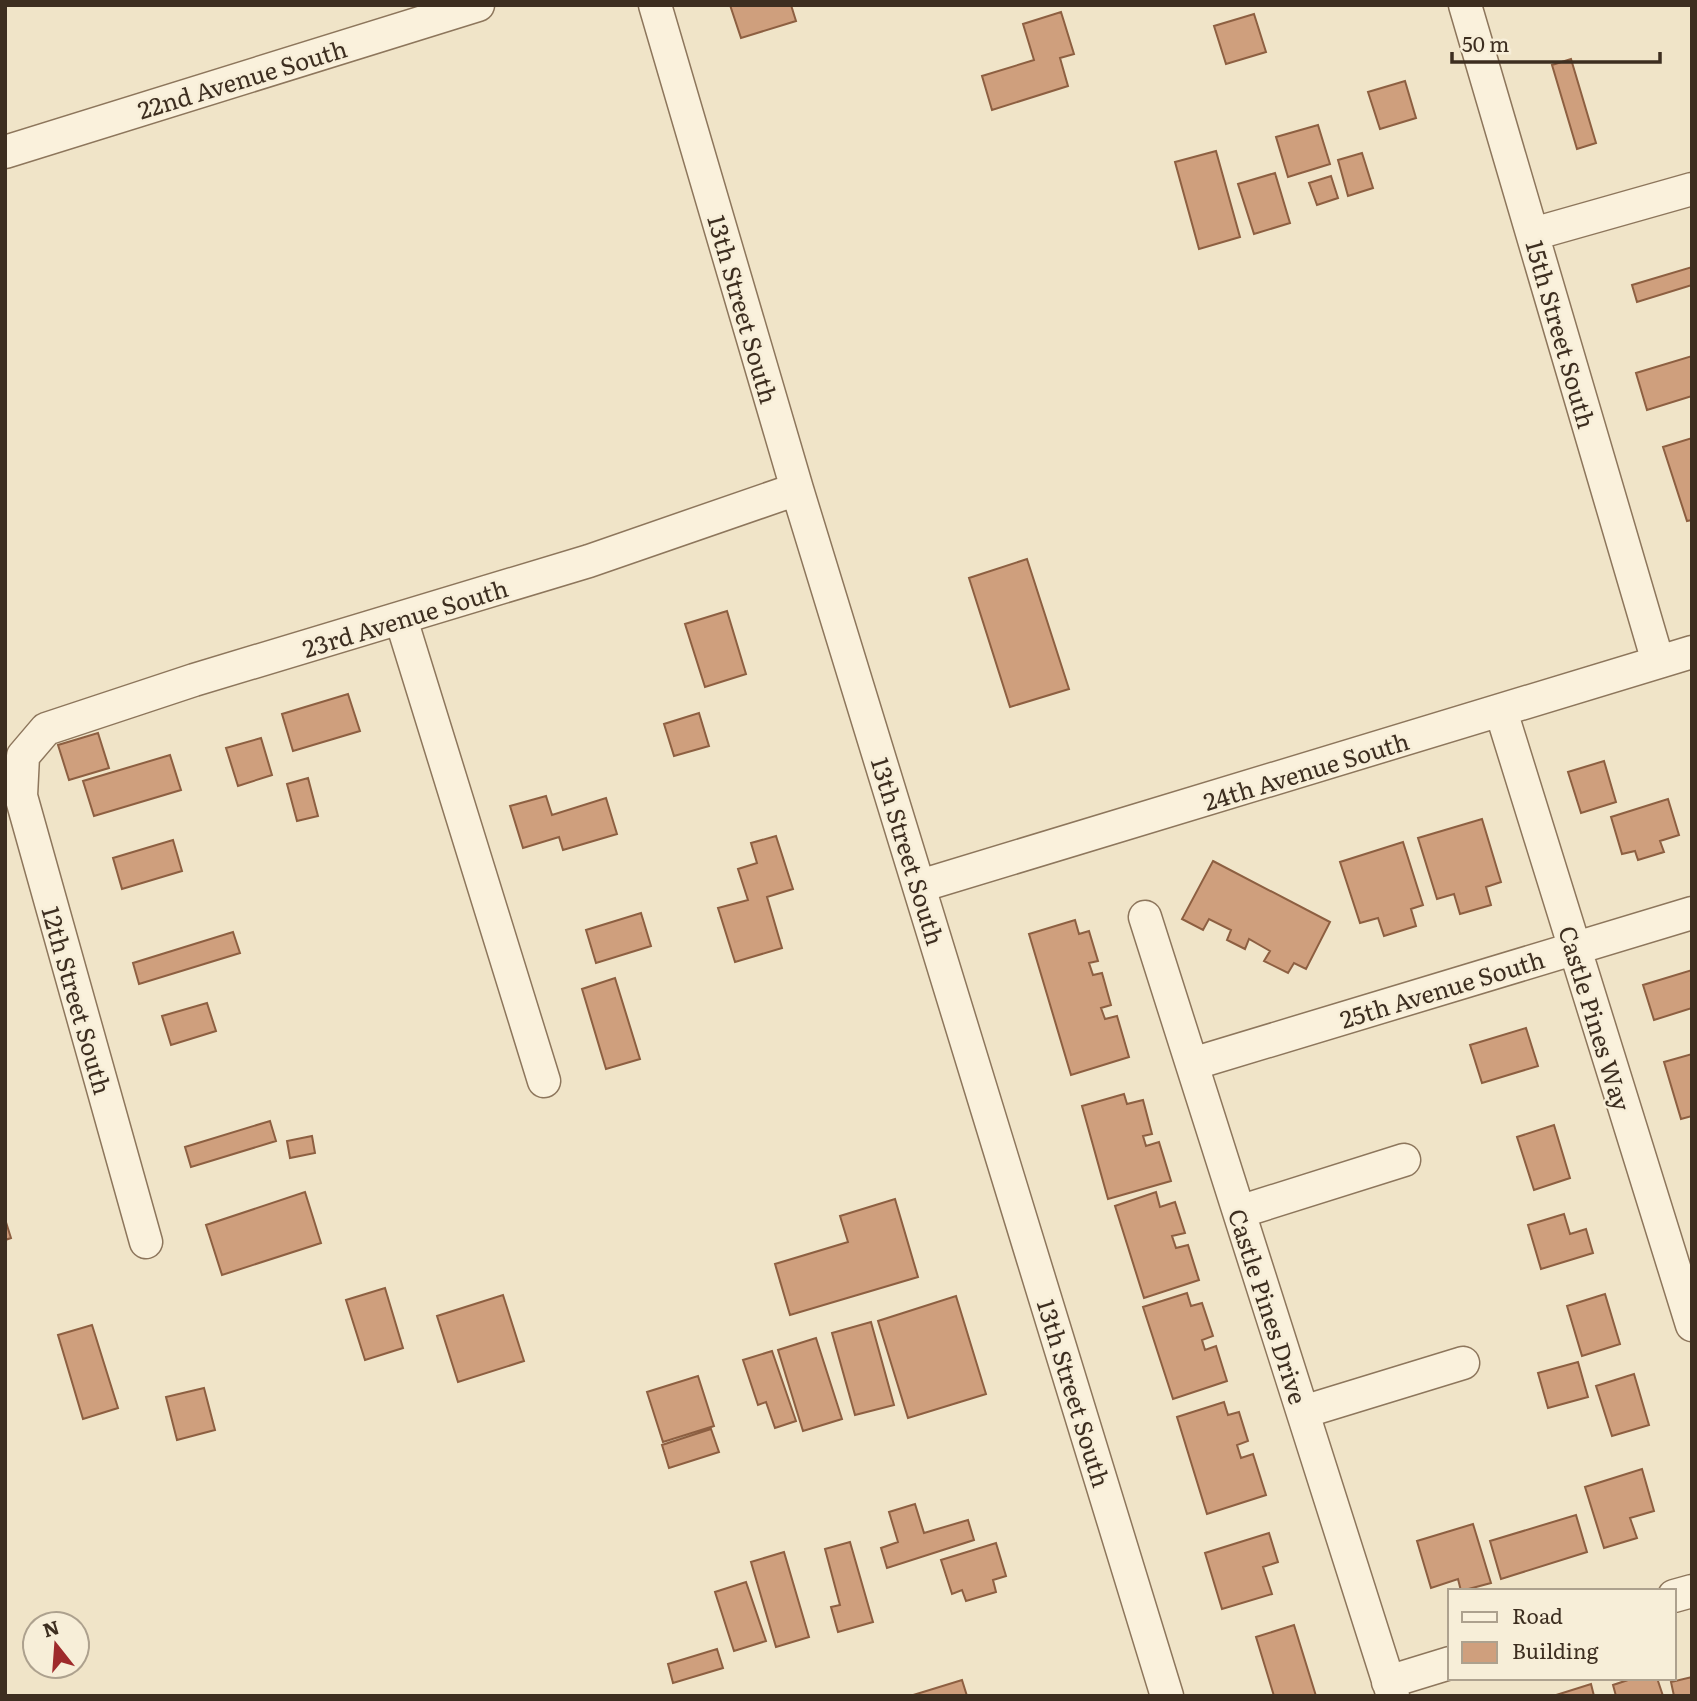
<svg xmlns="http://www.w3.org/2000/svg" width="1697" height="1701" viewBox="0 0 1697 1701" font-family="Literata,serif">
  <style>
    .building { fill: #cf9f7d; stroke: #8d5f41; stroke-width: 2 }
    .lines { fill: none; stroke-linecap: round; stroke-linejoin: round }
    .minor-casing { stroke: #8d765c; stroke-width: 35 }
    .minor { stroke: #faf1dc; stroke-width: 32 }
    .labels { text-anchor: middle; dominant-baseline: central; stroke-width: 5; stroke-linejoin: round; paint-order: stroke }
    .street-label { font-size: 24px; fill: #3d2e20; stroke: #f7eed8 }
  </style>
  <rect width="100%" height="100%" fill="#f0e4c8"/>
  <!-- building -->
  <path class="building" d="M 730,5 L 791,5 L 796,21 L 741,38 Z
    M 1061,12 L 1074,54 L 1060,58 L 1068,86 L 992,110 L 982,76 L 1034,60 L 1023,24 Z
    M 1254,14 L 1266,52 L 1226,64 L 1214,26 Z
    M 1571,59 L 1596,143 L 1577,149 L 1552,65 Z
    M 1405,81 L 1416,118 L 1380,129 L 1368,92 Z
    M 1318,125 L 1330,164 L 1288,177 L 1276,137 Z
    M 1216,151 L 1240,237 L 1199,249 L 1175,162 Z
    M 1362,153 L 1373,188 L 1348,196 L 1338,160 Z
    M 1275,173 L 1290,223 L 1254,234 L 1238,184 Z
    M 1331,176 L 1338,198 L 1317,205 L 1309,183 Z
    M 1692,267 L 1692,285 L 1637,302 L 1632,285 Z
    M 1692,356 L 1692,396 L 1647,410 L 1636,373 Z
    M 1692,438 L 1692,520 L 1687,521 L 1663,447 Z
    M 1027,559 L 1069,689 L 1010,707 L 969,578 Z
    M 727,611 L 746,674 L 705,687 L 685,624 Z
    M 348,694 L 360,731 L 293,751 L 282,714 Z
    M 699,713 L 709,746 L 674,756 L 664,724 Z
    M 98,733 L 109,768 L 69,780 L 58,745 Z
    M 261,738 L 272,775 L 238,786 L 226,748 Z
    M 170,755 L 181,790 L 94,816 L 83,781 Z
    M 1604,761 L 1616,802 L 1581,813 L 1568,772 Z
    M 308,778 L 318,816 L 297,821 L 287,784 Z
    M 546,796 L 552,815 L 606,798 L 617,834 L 563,850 L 559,837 L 523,848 L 510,806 Z
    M 1668,799 L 1679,835 L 1660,841 L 1664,852 L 1638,860 L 1635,851 L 1622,854 L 1611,817 Z
    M 1482,819 L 1501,882 L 1486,887 L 1491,905 L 1460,914 L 1454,894 L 1437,899 L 1418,838 Z
    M 776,836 L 793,889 L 767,897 L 782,948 L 735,962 L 718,908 L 748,900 L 738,869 L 757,863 L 751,843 Z
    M 173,840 L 182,871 L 122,889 L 113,858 Z
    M 1403,842 L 1423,905 L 1411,909 L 1416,926 L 1384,936 L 1378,918 L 1360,923 L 1340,862 Z
    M 1213,861 L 1330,922 L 1306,969 L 1294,963 L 1288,973 L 1264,961 L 1270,951 L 1249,939 L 1245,949 L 1227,940 L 1231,930 L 1209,919 L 1203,930 L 1182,919 Z
    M 641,913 L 651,946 L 596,963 L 586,930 Z
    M 1075,920 L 1079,934 L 1089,931 L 1098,961 L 1089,963 L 1093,975 L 1102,973 L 1111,1005 L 1101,1008 L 1105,1019 L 1117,1016 L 1129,1057 L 1071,1075 L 1029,934 Z
    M 233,932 L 240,953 L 139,984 L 133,963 Z
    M 1692,970 L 1692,1008 L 1654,1020 L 1643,985 Z
    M 615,978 L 640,1059 L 606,1069 L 582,989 Z
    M 207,1003 L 216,1031 L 171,1045 L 162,1016 Z
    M 1526,1028 L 1538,1066 L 1482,1083 L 1470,1045 Z
    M 1692,1054 L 1692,1116 L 1681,1119 L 1664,1062 Z
    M 1124,1094 L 1127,1104 L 1143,1100 L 1152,1134 L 1143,1136 L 1146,1146 L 1159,1142 L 1171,1181 L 1108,1199 L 1082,1106 Z
    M 270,1121 L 276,1141 L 191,1167 L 185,1147 Z
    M 1554,1125 L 1570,1178 L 1534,1190 L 1517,1137 Z
    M 312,1136 L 315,1153 L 290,1158 L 287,1141 Z
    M 305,1192 L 321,1243 L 222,1275 L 206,1225 Z
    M 1156,1192 L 1160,1207 L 1175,1202 L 1185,1233 L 1172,1236 L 1176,1248 L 1188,1245 L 1199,1280 L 1144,1298 L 1115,1206 Z
    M 895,1199 L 918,1277 L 790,1315 L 775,1264 L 848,1242 L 840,1216 Z
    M 1564,1214 L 1570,1234 L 1586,1229 L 1593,1253 L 1541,1269 L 1528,1225 Z
    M 5,1219 L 11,1238 L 5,1240 Z
    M 385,1288 L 403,1348 L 365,1360 L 346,1300 Z
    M 1187,1293 L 1191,1306 L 1202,1303 L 1213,1336 L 1202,1340 L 1205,1350 L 1216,1346 L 1227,1381 L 1173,1399 L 1143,1307 Z
    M 1605,1294 L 1620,1344 L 1582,1356 L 1567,1306 Z
    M 503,1295 L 524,1361 L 458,1382 L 437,1316 Z
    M 956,1296 L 986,1394 L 908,1418 L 878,1321 Z
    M 871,1322 L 894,1405 L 855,1415 L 832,1333 Z
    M 92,1325 L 118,1408 L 83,1419 L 58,1335 Z
    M 816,1338 L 842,1419 L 803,1431 L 778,1350 Z
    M 772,1351 L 796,1421 L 775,1428 L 766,1402 L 758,1405 L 743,1360 Z
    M 1578,1362 L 1588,1397 L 1548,1408 L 1538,1373 Z
    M 1634,1374 L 1649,1425 L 1612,1436 L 1596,1386 Z
    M 698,1376 L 714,1426 L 663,1442 L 647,1392 Z
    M 204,1388 L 215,1430 L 177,1440 L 166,1397 Z
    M 1224,1402 L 1228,1415 L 1239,1412 L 1248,1441 L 1237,1445 L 1241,1458 L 1253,1454 L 1266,1495 L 1207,1514 L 1177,1417 Z
    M 711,1429 L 719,1452 L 669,1468 L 662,1445 Z
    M 1642,1469 L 1654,1511 L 1630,1518 L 1637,1538 L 1604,1548 L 1585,1487 Z
    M 915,1504 L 924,1533 L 968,1520 L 974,1540 L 887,1568 L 881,1548 L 898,1542 L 889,1512 Z
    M 1576,1515 L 1587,1552 L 1501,1579 L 1490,1541 Z
    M 1473,1524 L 1491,1583 L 1461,1591 L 1458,1579 L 1431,1588 L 1417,1541 Z
    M 1269,1533 L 1278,1562 L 1263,1567 L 1272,1594 L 1222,1609 L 1205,1553 Z
    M 850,1542 L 873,1622 L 838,1632 L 831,1607 L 840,1605 L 825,1549 Z
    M 996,1543 L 1006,1576 L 993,1580 L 996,1592 L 966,1601 L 962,1590 L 952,1594 L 941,1560 Z
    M 784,1552 L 809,1637 L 776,1647 L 751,1562 Z
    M 746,1582 L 766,1641 L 734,1651 L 715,1592 Z
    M 1294,1625 L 1316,1696 L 1274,1696 L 1256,1637 Z
    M 717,1649 L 723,1668 L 673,1683 L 668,1664 Z
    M 1692,1677 L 1692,1696 L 1674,1696 L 1671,1682 Z
    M 1634,1678 L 1657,1678 L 1663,1696 L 1616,1696 L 1613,1685 Z
    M 962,1680 L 967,1696 L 910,1696 Z
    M 1591,1684 L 1594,1696 L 1553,1696 Z"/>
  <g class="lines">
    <!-- minor casing -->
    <g class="minor-casing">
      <path id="minor" d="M 655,5 L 797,489 L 1167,1696
        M 1465,5 L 1658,662
        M 5,152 L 478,5
        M 1533,234 L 1692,189
        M 401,619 L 544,1081
        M 1501,711 L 1692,1325
        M 920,886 L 1692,652
        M 1145,917 L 1393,1696
        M 1192,1064 L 1692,913
        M 1239,1212 L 1404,1160
        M 146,1242 L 21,796 L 23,756 L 46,729 L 194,680 L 589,561 L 797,489
        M 1303,1412 L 1463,1363
        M 1674,1596 L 1692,1591
        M 1388,1682 L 1450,1663"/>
    </g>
    <!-- minor -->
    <use href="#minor" class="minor"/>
  </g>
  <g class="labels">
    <!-- street labels -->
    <g class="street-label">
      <text transform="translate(242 78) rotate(-17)">22nd Avenue South</text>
      <text transform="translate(744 309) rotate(74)">13th Street South</text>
      <text transform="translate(1562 334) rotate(74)">15th Street South</text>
      <text transform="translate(405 617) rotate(-17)">23rd Avenue South</text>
      <text transform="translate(1306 770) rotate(-17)">24th Avenue South</text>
      <text transform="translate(909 851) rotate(73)">13th Street South</text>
      <text transform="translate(1442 988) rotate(-17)">25th Avenue South</text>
      <text transform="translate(78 1000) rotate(74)">12th Street South</text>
      <text transform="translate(1596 1018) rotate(73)">Castle Pines Way</text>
      <text transform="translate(1269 1306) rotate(72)">Castle Pines Drive</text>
      <text transform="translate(1075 1393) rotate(73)">13th Street South</text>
    </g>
  </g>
  <!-- border -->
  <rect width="1697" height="1701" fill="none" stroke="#3d2e20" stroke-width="14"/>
  <!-- legend -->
  <rect x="1448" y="1589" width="228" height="91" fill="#f7eed8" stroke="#ada18e" stroke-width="2"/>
  <rect x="1462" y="1612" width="35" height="10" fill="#faf1dc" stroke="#ada18e" stroke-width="2"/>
  <text x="1512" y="1624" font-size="21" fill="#3d2e20">Road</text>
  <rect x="1462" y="1642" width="35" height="21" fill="#cf9f7d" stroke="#ada18e" stroke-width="2"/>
  <text x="1512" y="1659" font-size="21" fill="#3d2e20">Building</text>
  <!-- north arrow -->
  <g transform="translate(56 1645) rotate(343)"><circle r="33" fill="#f7eed8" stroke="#ada18e" stroke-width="2"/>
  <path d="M0-5L12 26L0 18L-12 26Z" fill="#9e2a2b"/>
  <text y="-10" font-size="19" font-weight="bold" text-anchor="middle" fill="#3d2e20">N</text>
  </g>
  <!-- scale -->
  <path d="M1452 52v10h208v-10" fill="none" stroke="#3d2e20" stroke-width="3.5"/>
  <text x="1462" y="52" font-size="21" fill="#3d2e20" stroke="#f7eed8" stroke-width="5" paint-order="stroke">50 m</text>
</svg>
